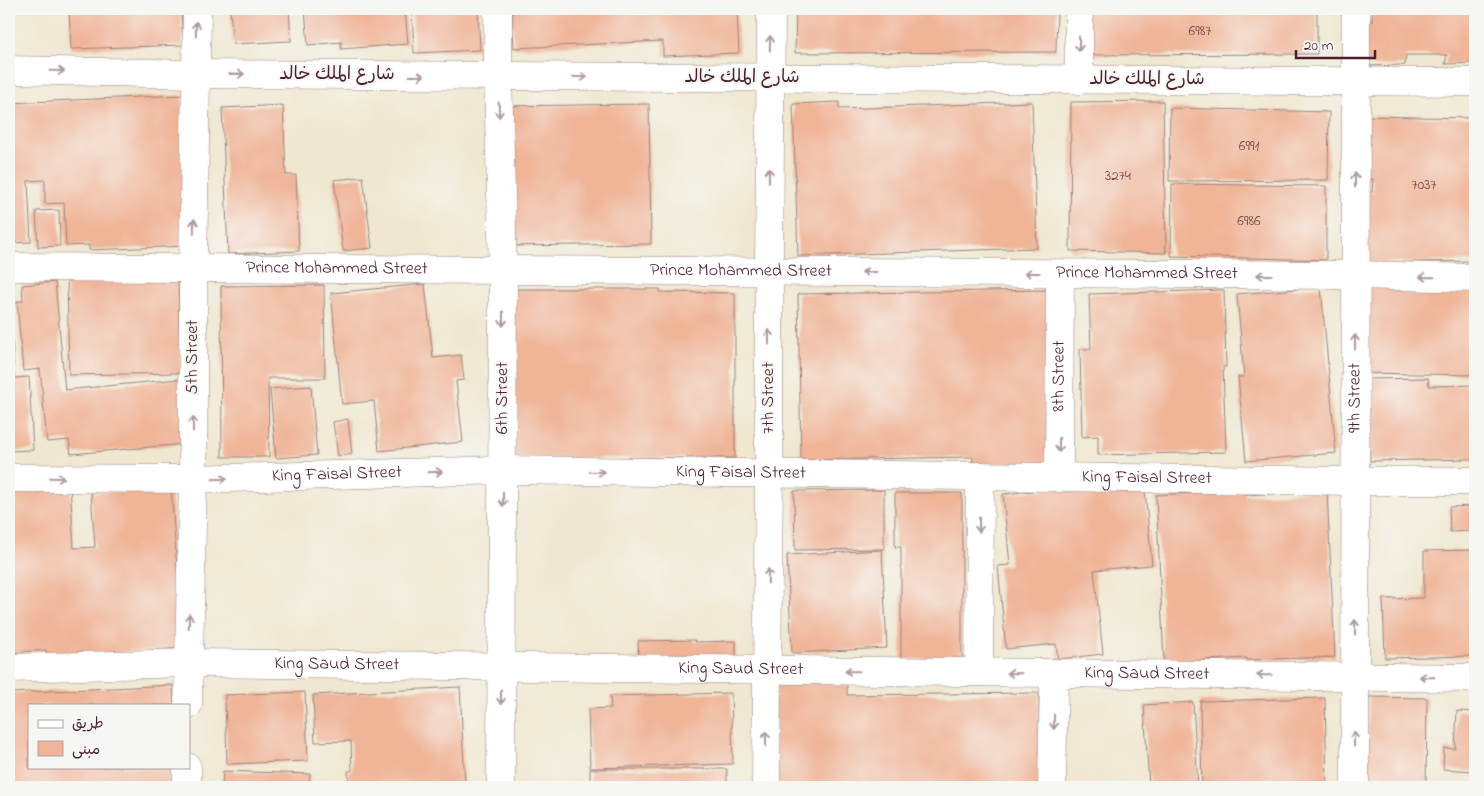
<svg xmlns="http://www.w3.org/2000/svg" width="1484" height="796" viewBox="0 0 1484 796" font-family="'Indie Flower','Playpen Sans Arabic',sans-serif">
  <style>
    .building { fill: #f0b497 }
    .lines { fill: none; stroke-linecap: round; stroke-linejoin: round }
    .minor-casing { stroke: #9c837e; stroke-width: 29 }
    .minor { stroke: #fff; stroke-width: 28 }
    .oneway { stroke: #ae9aa0 }
    .labels { text-anchor: middle; dominant-baseline: central; stroke-width: 4; stroke-linejoin: round; paint-order: stroke }
    .number-label { font-size: 15px; fill: #744446 }
    .street-label { font-size: 18px; fill: #4a1f2b; stroke: #f6f6f2 }
  </style>
  <rect width="100%" height="100%" fill="#f6f6f2"/>
  <filter id="ink" filterUnits="userSpaceOnUse"><feTurbulence type="fractalNoise" baseFrequency=".02" numOctaves="2"/><feDisplacementMap in="SourceGraphic" scale="10" xChannelSelector="R" yChannelSelector="G"/><feConvolveMatrix kernelMatrix="1 2 1 2 8 2 1 2 1" color-interpolation-filters="sRGB"/></filter>
  <filter id="wash" filterUnits="userSpaceOnUse"><feTurbulence type="fractalNoise" baseFrequency=".0096" numOctaves="4" result="noise"/><feDisplacementMap in="SourceGraphic" scale="20" xChannelSelector="R" yChannelSelector="G"/><feGaussianBlur stdDeviation="1.12" result="paint"/><feColorMatrix in="noise" values="0 0 0 0 0 0 0 0 0 0 0 0 0 0 0 0 0 1.4 0 .05"/><feComposite in="paint" operator="in"/></filter>
  <g filter="url(#wash)">
    <rect width="100%" height="100%" fill="#efe7d0"/>
    <g id="blocks">
      <!-- building -->
      <path class="building" d="M 69,9 L 181,9 L 183,45 L 71,49 Z
        M 230,9 L 289,9 L 291,41 L 233,44 Z
        M 305,9 L 405,9 L 408,44 L 341,49 L 341,42 L 308,45 Z
        M 412,9 L 478,9 L 480,50 L 414,53 Z
        M 512,9 L 737,9 L 739,53 L 663,56 L 663,41 L 514,48 Z
        M 796,9 L 1057,9 L 1056,52 L 795,53 Z
        M 1083,9 L 1317,9 L 1317,54 L 1082,55 Z
        M 1373,9 L 1475,9 L 1475,63 L 1445,64 L 1447,55 L 1406,55 L 1405,65 L 1364,66 L 1366,20 L 1372,22 Z
        M 182,95 L 189,246 L 89,250 L 89,245 L 66,246 L 64,203 L 45,204 L 45,180 L 28,181 L 31,242 L 9,243 L 9,103 Z
        M 1163,101 L 1166,253 L 1070,251 L 1071,102 Z
        M 839,102 L 839,109 L 1032,102 L 1037,248 L 798,256 L 793,104 Z
        M 649,104 L 651,244 L 507,246 L 504,106 Z
        M 283,105 L 286,175 L 296,175 L 299,251 L 228,254 L 222,108 Z
        M 1170,108 L 1329,112 L 1328,180 L 1169,181 Z
        M 1361,116 L 1475,118 L 1475,261 L 1360,263 L 1360,192 L 1372,192 L 1373,179 L 1360,178 Z
        M 363,177 L 372,248 L 343,251 L 334,180 Z
        M 1172,184 L 1326,186 L 1326,260 L 1171,256 Z
        M 59,210 L 60,246 L 38,247 L 36,211 Z
        M 1363,275 L 1475,277 L 1475,375 L 1361,373 Z
        M 67,276 L 178,277 L 180,373 L 69,375 Z
        M 55,282 L 65,390 L 179,379 L 185,444 L 71,454 L 69,440 L 47,442 L 40,369 L 23,371 L 17,301 L 23,301 L 22,285 Z
        M 425,284 L 433,358 L 461,355 L 464,380 L 456,381 L 463,442 L 379,451 L 374,401 L 342,404 L 331,293 Z
        M 324,285 L 325,378 L 268,378 L 269,457 L 222,457 L 221,286 Z
        M 1321,287 L 1336,453 L 1246,461 L 1238,377 L 1244,377 L 1237,294 Z
        M 512,289 L 660,289 L 660,292 L 735,293 L 735,458 L 512,458 Z
        M 1048,290 L 1051,463 L 972,464 L 973,457 L 801,460 L 798,294 Z
        M 1224,290 L 1226,367 L 1223,367 L 1226,452 L 1098,455 L 1098,436 L 1082,437 L 1080,349 L 1091,349 L 1089,294 Z
        M 9,297 L 10,297 L 14,378 L 29,377 L 33,450 L 9,451 Z
        M 1428,378 L 1429,386 L 1475,385 L 1475,459 L 1370,461 L 1368,379 Z
        M 311,386 L 317,455 L 276,458 L 270,389 Z
        M 348,419 L 352,454 L 338,456 L 333,422 Z
        M 1144,480 L 1152,565 L 1094,570 L 1103,654 L 1058,659 L 1056,644 L 1006,649 L 998,566 L 1010,565 L 1003,494 Z
        M 70,484 L 74,548 L 95,547 L 91,493 L 171,488 L 183,648 L 47,658 L 46,650 L 9,653 L 9,489 Z
        M 884,490 L 884,549 L 795,550 L 794,491 Z
        M 1245,490 L 1245,495 L 1327,491 L 1335,657 L 1247,660 L 1247,658 L 1164,662 L 1156,495 Z
        M 895,493 L 962,493 L 962,659 L 901,659 L 901,547 L 895,547 Z
        M 1475,506 L 1475,547 L 1474,547 L 1473,531 L 1450,532 L 1449,507 Z
        M 882,550 L 887,648 L 792,653 L 787,555 Z
        M 1475,550 L 1475,656 L 1385,658 L 1383,599 L 1424,598 L 1424,551 Z
        M 695,640 L 695,642 L 736,641 L 736,659 L 639,661 L 638,641 Z
        M 769,681 L 847,681 L 847,695 L 1039,693 L 1040,787 L 770,787 Z
        M 173,685 L 174,705 L 29,705 L 29,767 L 177,767 L 178,787 L 9,787 L 9,693 Z
        M 460,687 L 465,787 L 349,787 L 348,771 L 352,771 L 351,741 L 315,742 L 313,695 Z
        M 305,692 L 308,761 L 227,764 L 225,695 Z
        M 731,693 L 733,764 L 590,768 L 588,709 L 611,708 L 610,696 Z
        M 1369,697 L 1427,698 L 1426,787 L 1367,787 Z
        M 1325,698 L 1327,787 L 1202,787 L 1200,701 Z
        M 1193,702 L 1198,787 L 1149,787 L 1144,705 Z
        M 1457,711 L 1475,712 L 1475,771 L 1443,769 L 1444,748 L 1455,749 Z
        M 590,769 L 727,769 L 727,787 L 590,787 Z
        M 223,771 L 310,774 L 309,787 L 222,787 Z"/>
    </g>
  </g>
  <g filter="url(#ink)">
    <use href="#blocks" fill-opacity="0" stroke="#9c837e" stroke-width="1"/>
    <g class="lines">
      <!-- minor casing -->
      <g class="minor-casing">
        <g id="minor">
          <path d="M 498,9 L 498,76 L 503,271 L 501,787"/>
          <path d="M 9,70 L 195,74 L 1475,82"/>
          <path d="M 1079,80 L 1079,9"/>
          <path id="s1" d="M 9,267 L 1355,275 L 1475,278"/>
          <path id="s2" d="M 9,478 L 193,479 L 503,470 L 1355,481 L 1475,481"/>
          <path id="s3" d="M 1059,478 L 1060,274"/>
          <path id="s4" d="M 9,668 L 188,663 L 1475,678"/>
          <path d="M 979,672 L 980,476"/>
          <path d="M 188,705 L 193,479 L 193,268 L 197,9"/>
          <path d="M 187,787 L 187,767"/>
          <path d="M 766,787 L 769,474 L 769,272 L 771,9"/>
          <path d="M 1052,787 L 1054,673"/>
          <path id="s5" d="M 1355,787 L 1356,9"/>
        </g>
      </g>
      <!-- minor -->
      <use href="#minor" class="minor"/>
    </g>
    <!-- one-way arrows -->
    <defs><path id="oneway-shaft" d="M-6 0H5M1.5-3L5.5 0L1.5 3" fill="none" stroke-width="1.6" stroke-linecap="round" stroke-linejoin="round" transform="scale(1.25)"/></defs>
    <g class="oneway">
      <use href="#oneway-shaft" transform="translate(196 29) rotate(-89)"/>
      <use href="#oneway-shaft" transform="translate(770 43) rotate(-89)"/>
      <use href="#oneway-shaft" transform="translate(1079 44) rotate(90)"/>
      <use href="#oneway-shaft" transform="translate(57 71) rotate(1)"/>
      <use href="#oneway-shaft" transform="translate(237 74)"/>
      <use href="#oneway-shaft" transform="translate(417 76)"/>
      <use href="#oneway-shaft" transform="translate(580 77)"/>
      <use href="#oneway-shaft" transform="translate(499 110) rotate(88)"/>
      <use href="#oneway-shaft" transform="translate(769 175) rotate(-90)"/>
      <use href="#oneway-shaft" transform="translate(1355 180) rotate(-90)"/>
      <use href="#oneway-shaft" transform="translate(194 226) rotate(-89)"/>
      <use href="#oneway-shaft" transform="translate(869 272) rotate(-180)"/>
      <use href="#oneway-shaft" transform="translate(1032 273) rotate(-180)"/>
      <use href="#oneway-shaft" transform="translate(1264 275) rotate(-180)"/>
      <use href="#oneway-shaft" transform="translate(1427 277) rotate(-179)"/>
      <use href="#oneway-shaft" transform="translate(503 319) rotate(90)"/>
      <use href="#oneway-shaft" transform="translate(769 337) rotate(-90)"/>
      <use href="#oneway-shaft" transform="translate(1355 342) rotate(-90)"/>
      <use href="#oneway-shaft" transform="translate(193 424) rotate(-90)"/>
      <use href="#oneway-shaft" transform="translate(1059 445) rotate(90)"/>
      <use href="#oneway-shaft" transform="translate(435 472) rotate(-2)"/>
      <use href="#oneway-shaft" transform="translate(597 472) rotate(1)"/>
      <use href="#oneway-shaft" transform="translate(57 478) rotate(1)"/>
      <use href="#oneway-shaft" transform="translate(220 479) rotate(-2)"/>
      <use href="#oneway-shaft" transform="translate(503 499) rotate(90)"/>
      <use href="#oneway-shaft" transform="translate(979 525) rotate(90)"/>
      <use href="#oneway-shaft" transform="translate(768 576) rotate(-89)"/>
      <use href="#oneway-shaft" transform="translate(189 621) rotate(-88)"/>
      <use href="#oneway-shaft" transform="translate(1355 627) rotate(-90)"/>
      <use href="#oneway-shaft" transform="translate(852 671) rotate(-179)"/>
      <use href="#oneway-shaft" transform="translate(1014 673) rotate(-179)"/>
      <use href="#oneway-shaft" transform="translate(1264 675) rotate(-179)"/>
      <use href="#oneway-shaft" transform="translate(1427 677) rotate(-179)"/>
      <use href="#oneway-shaft" transform="translate(501 697) rotate(90)"/>
      <use href="#oneway-shaft" transform="translate(1054 722) rotate(91)"/>
      <use href="#oneway-shaft" transform="translate(766 739) rotate(-90)"/>
      <use href="#oneway-shaft" transform="translate(1354 739) rotate(-90)"/>
    </g>
  </g>
  <g class="labels">
    <!-- number labels -->
    <g class="number-label">
      <text x="1200" y="31">6987</text>
      <text x="1249" y="146">6991</text>
      <text x="1118" y="176">3274</text>
      <text x="1424" y="185">7037</text>
      <text x="1249" y="221">6986</text>
    </g>
    <!-- street labels -->
    <g class="street-label">
      <text x="337" y="75">شارع الملك خالد</text>
      <text x="742" y="78">شارع الملك خالد</text>
      <text x="1147" y="80">شارع الملك خالد</text>
      <text stroke="none"><textPath href="#s1" startOffset="328">Prince Mohammed Street</textPath></text>
      <text stroke="none"><textPath href="#s1" startOffset="732">Prince Mohammed Street</textPath></text>
      <text stroke="none"><textPath href="#s1" startOffset="1138">Prince Mohammed Street</textPath></text>
      <text transform="translate(193 357) rotate(-90)">5th Street</text>
      <text stroke="none"><textPath href="#s3" startOffset="102">8th Street</textPath></text>
      <text transform="translate(503 398) rotate(-90)">6th Street</text>
      <text transform="translate(769 398) rotate(-90)">7th Street</text>
      <text stroke="none"><textPath href="#s5" startOffset="389">9th Street</textPath></text>
      <text stroke="none"><textPath href="#s2" startOffset="732">King Faisal Street</textPath></text>
      <text stroke="none"><textPath href="#s2" startOffset="328">King Faisal Street</textPath></text>
      <text stroke="none"><textPath href="#s2" startOffset="1138">King Faisal Street</textPath></text>
      <text stroke="none"><textPath href="#s4" startOffset="328">King Saud Street</textPath></text>
      <text stroke="none"><textPath href="#s4" startOffset="732">King Saud Street</textPath></text>
      <text stroke="none"><textPath href="#s4" startOffset="1138">King Saud Street</textPath></text>
    </g>
  </g>
  <!-- margin -->
  <rect width="1484" height="796" fill="none" stroke="#f6f6f2" stroke-width="30"/>
  <!-- legend -->
  <rect x="28" y="704" width="162" height="65" fill="#f6f6f2" stroke="#b1a0a2"/>
  <rect x="38" y="720" width="25" height="8" fill="#ffffff" stroke="#b1a0a2"/>
  <text x="72" y="728" font-size="15" fill="#4a1f2b">طريق</text>
  <rect x="38" y="741" width="25" height="15" fill="#f0b497" stroke="#b1a0a2"/>
  <text x="72" y="754" font-size="15" fill="#4a1f2b">مبنى</text>
  <!-- scale -->
  <path d="M1296 50v8h79v-8" fill="none" stroke="#4a1f2b" stroke-width="2.5"/>
  <text x="1304" y="50" font-size="15" fill="#4a1f2b" stroke="#f6f6f2" stroke-width="4" paint-order="stroke">20 m</text>
</svg>
